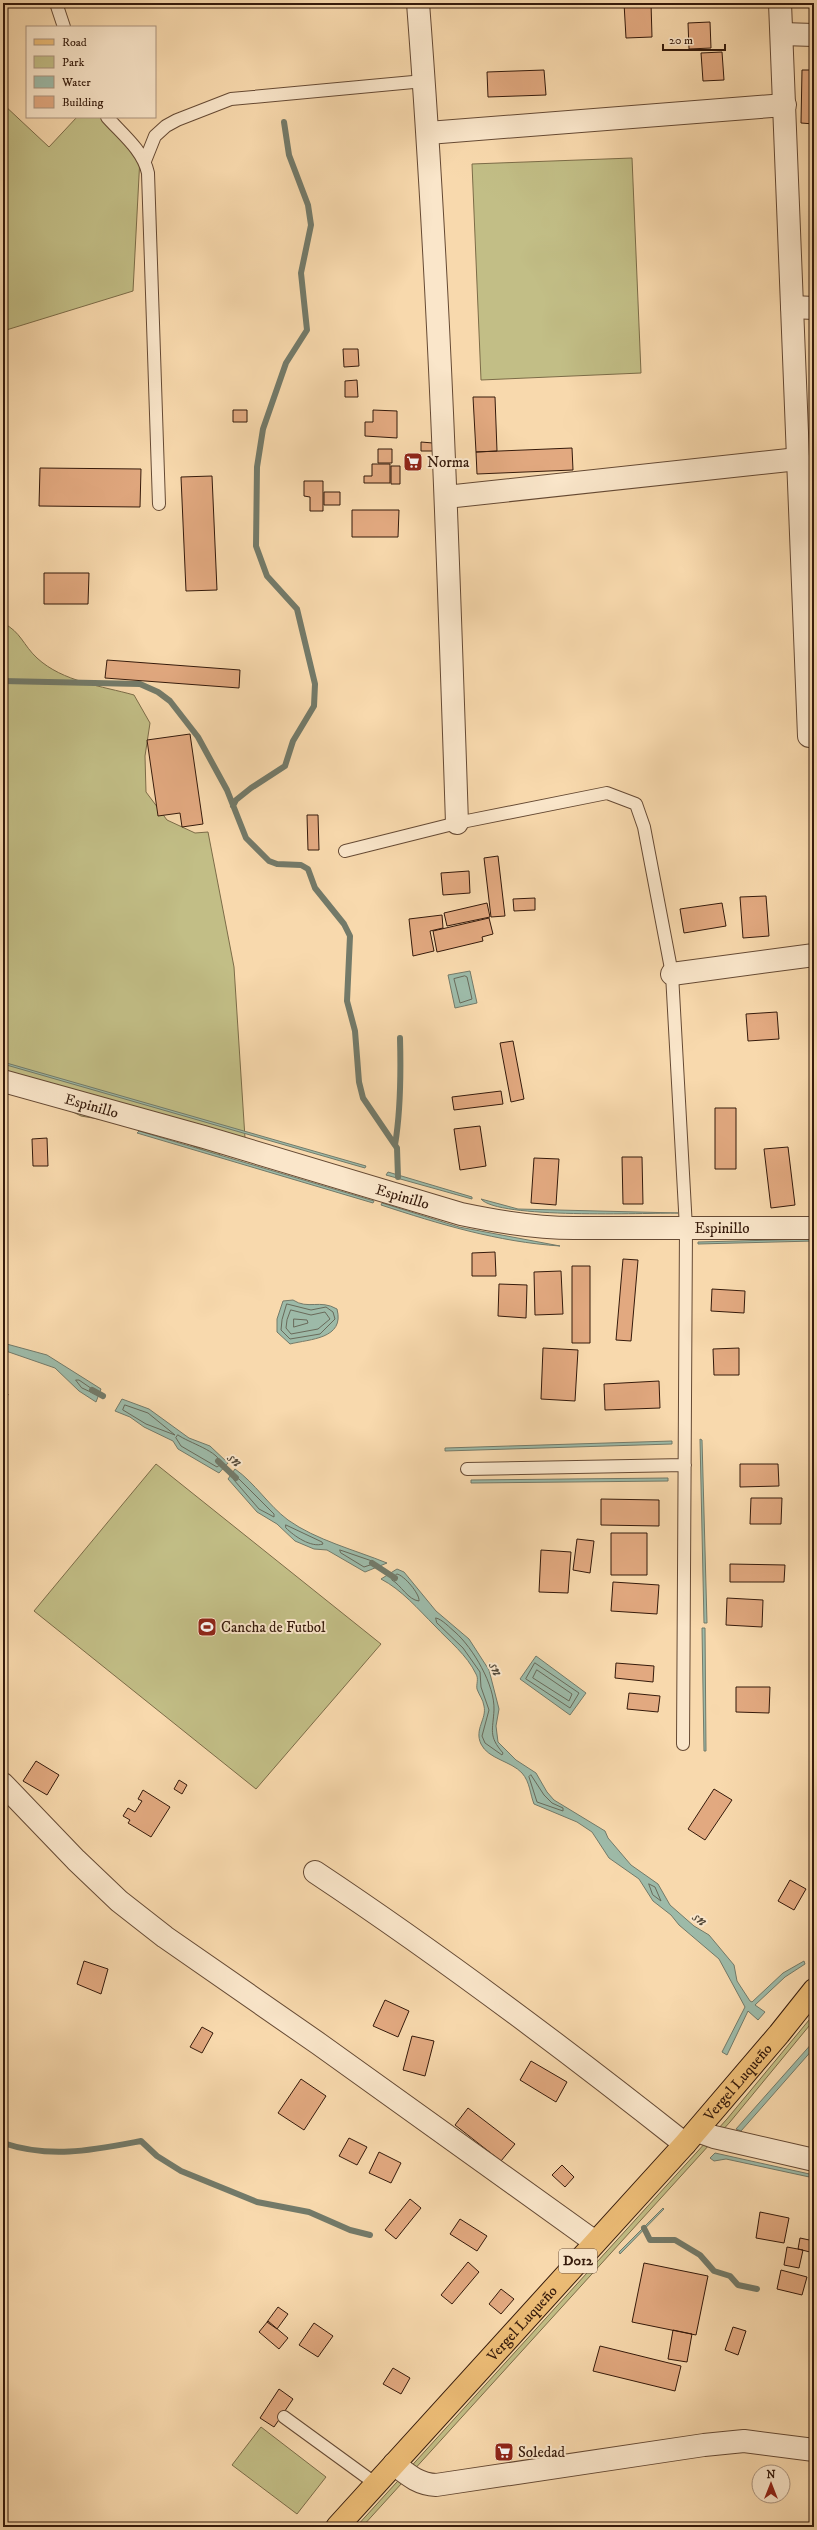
<svg xmlns="http://www.w3.org/2000/svg" width="817" height="2530" viewBox="0 0 817 2530" font-family="'IM FELL DW Pica',serif">
  <style>
    .green { fill: #c2be86; stroke: #7c6c48 }
    .water { fill: #9dbaa8; stroke: #737a69 }
    .lines { fill: none; stroke-linecap: round; stroke-linejoin: round }
    .shore { stroke: #696a5a; stroke-width: 1 }
    .stream { stroke: #737a69; stroke-width: 6 }
    .building { fill: #e2a980; stroke: #351a0b }
    .service-casing { stroke: #664a34; stroke-width: 14 }
    .minor-casing { stroke: #664a34; stroke-width: 24 }
    .primary-casing { stroke: #351a0b; stroke-width: 24 }
    .service { stroke: #fae6ca; stroke-width: 12 }
    .minor { stroke: #fae6ca; stroke-width: 22 }
    .primary { stroke: #ecbc76; stroke-width: 22 }
    .labels { text-anchor: middle; dominant-baseline: central; stroke-width: 4; stroke-linejoin: round; paint-order: stroke }
    .shield { fill: #fae6ca; stroke: #705744; stroke-width: 1 }
    .shield-label { font-size: 14px; font-weight: bold; fill: #351a0b }
    .poi-label { font-size: 15px; fill: #351a0b; stroke: #fae6ca; text-anchor: start }
    .street-label { font-size: 15px; fill: #351a0b; stroke: #fae6ca }
    .water-label { font-size: 16px; font-style: italic; fill: #544a3a; stroke: #fae6ca }
  </style>
  <rect width="100%" height="100%" fill="#f8d9ad"/>
  <filter id="stains"><feTurbulence type="fractalNoise" baseFrequency=".005" numOctaves="4"/><feColorMatrix values="0 0 0 0 .2 0 0 0 0 .09 0 0 0 0 .02 0 0 0 .5 -.17"/></filter>
  <radialGradient id="worn" r=".72"><stop offset=".6" stop-color="#630" stop-opacity="0"/><stop offset="1" stop-color="#630" stop-opacity=".3"/></radialGradient>
  <!-- green -->
  <path class="green" d="M 3,104 L 49,147 L 77,117 L 110,117 L 140,157 L 133,291 L 3,331 Z
    M 632,158 L 641,373 L 481,380 L 472,164 Z
    M 3,623 C 21,632 23,645 37,658 C 63,682 102,686 134,695 L 150,723 L 145,756 L 146,792 L 167,820 L 195,833 L 208,832 L 234,967 L 245,1138 L 217,1156 L 150,1128 L 81,1116 L 3,1077 Z
    M 156,1464 L 381,1644 L 256,1789 L 34,1611 Z
    M 814,2014 L 814,2020 L 730,2122 L 362,2527 L 356,2527 L 727,2119 Z
    M 261,2427 L 326,2477 L 297,2514 L 232,2465 Z"/>
  <!-- water -->
  <path class="water" d="M 470,971 L 477,1003 L 455,1008 L 448,975 Z
    M 3,1062 L 366,1166 L 365,1168 L 3,1064 Z
    M 139,1131 L 374,1201 L 373,1203 L 137,1133 Z
    M 388,1172 L 472,1197 L 472,1199 L 386,1175 Z
    M 481,1199 L 518,1209 L 678,1213 C 645,1213 498,1219 481,1199 Z
    M 382,1203 L 459,1227 L 560,1246 C 498,1242 439,1224 381,1205 Z
    M 814,1239 L 814,1241 L 698,1244 L 698,1242 Z
    M 293,1300 C 308,1310 320,1299 337,1309 C 345,1339 310,1339 290,1344 L 277,1332 L 277,1319 L 283,1301 Z
    M 3,1343 L 47,1355 L 101,1389 L 96,1402 L 79,1391 L 55,1368 L 3,1350 Z
    M 122,1399 L 149,1409 L 189,1438 L 210,1446 L 228,1463 L 219,1473 L 178,1449 L 173,1441 L 144,1427 L 130,1417 L 115,1411 Z
    M 700,1439 L 702,1440 L 707,1623 L 704,1623 Z
    M 672,1441 L 672,1444 L 445,1451 L 445,1448 Z
    M 235,1469 C 255,1483 268,1505 288,1520 C 316,1540 355,1550 387,1563 L 365,1572 L 327,1550 L 314,1549 L 295,1541 L 277,1524 L 257,1512 L 228,1479 Z
    M 668,1478 L 668,1481 L 471,1483 L 471,1480 Z
    M 397,1569 L 404,1572 L 436,1611 L 469,1639 L 489,1670 L 499,1709 L 496,1726 L 498,1742 L 516,1760 L 536,1773 L 547,1792 L 554,1800 L 605,1831 L 608,1838 L 631,1865 L 658,1884 L 670,1905 L 694,1926 L 709,1935 L 734,1965 L 737,1981 L 750,2001 L 752,2002 L 783,1973 L 804,1961 L 805,1964 L 785,1977 L 755,2005 L 765,2012 L 758,2020 L 748,2011 L 727,2055 L 722,2052 L 745,2007 L 719,1959 L 679,1925 L 671,1915 L 653,1901 L 639,1879 L 609,1858 L 592,1832 L 577,1822 L 534,1804 C 530,1794 530,1782 522,1773 C 511,1761 488,1759 481,1744 C 474,1729 487,1719 484,1706 C 483,1699 479,1695 477,1689 C 476,1684 479,1679 476,1674 C 467,1655 449,1641 435,1626 C 418,1609 402,1590 381,1579 Z
    M 702,1628 L 705,1628 L 706,1751 L 704,1751 Z
    M 536,1656 L 586,1693 L 570,1715 L 520,1679 Z
    M 814,2041 L 814,2048 L 741,2131 L 736,2129 Z
    M 715,2153 L 814,2175 L 814,2178 L 726,2159 L 714,2161 L 710,2158 Z
    M 663,2208 L 664,2209 L 620,2254 L 619,2252 Z"/>
  <g class="lines">
    <!-- shore -->
    <path class="shore" d="M 465,976 L 467,977 L 472,999 L 460,1003 L 454,979 Z
      M 287,1304 L 311,1310 L 326,1307 L 333,1312 L 335,1319 L 320,1334 L 290,1339 L 281,1330 L 282,1320 Z
      M 291,1310 L 311,1315 L 325,1312 L 330,1319 L 318,1329 L 291,1334 L 286,1328 L 287,1320 Z
      M 294,1319 L 307,1320 L 308,1323 L 294,1327 Z
      M 76,1380 L 79,1380 L 95,1391 L 95,1394 L 82,1388 Z
      M 125,1405 L 148,1413 L 175,1435 L 146,1424 L 123,1410 Z
      M 178,1435 C 189,1443 219,1451 221,1464 L 217,1467 L 181,1446 L 176,1438 Z
      M 235,1475 L 274,1514 L 274,1517 L 259,1509 L 234,1480 Z
      M 286,1525 L 322,1542 L 323,1544 C 311,1548 294,1536 286,1528 Z
      M 340,1550 L 372,1561 L 373,1564 L 364,1567 L 341,1553 Z
      M 397,1574 C 404,1575 420,1594 419,1601 C 408,1600 401,1585 392,1580 Z
      M 436,1618 C 442,1619 450,1628 455,1632 C 473,1648 495,1685 494,1710 C 493,1730 488,1736 503,1753 L 502,1755 L 485,1743 L 482,1736 L 489,1710 L 481,1687 L 480,1672 L 463,1648 L 437,1623 Z
      M 535,1663 L 579,1693 L 570,1708 L 526,1679 Z
      M 537,1670 L 572,1694 L 569,1701 L 533,1678 Z
      M 531,1775 L 544,1795 L 552,1803 L 563,1808 L 563,1811 L 537,1802 L 529,1777 Z
      M 649,1884 L 655,1887 L 661,1901 L 653,1895 Z"/>
    <!-- stream -->
    <path class="stream" d="M 3,681 L 140,684 L 158,692 L 170,701 L 198,737 L 227,790 L 246,838 L 269,861 L 277,864 L 301,865 L 308,869 L 315,888 L 344,924 L 350,936 L 347,1001 L 355,1031 L 359,1082 L 363,1098 L 397,1148 L 398,1177
      M 233,806 L 236,800 L 251,788 L 285,766 L 293,741 L 314,706 L 315,684 L 297,609 L 267,576 L 256,546 L 257,467 L 263,429 L 286,363 L 307,330 L 301,273 L 311,225 L 308,205 L 289,155 L 284,122
      M 395,1145 C 401,1109 401,1074 400,1038
      M 92,1390 L 103,1396
      M 218,1461 L 236,1478
      M 372,1563 L 395,1578
      M 3,2143 C 51,2159 93,2150 141,2141 L 157,2156 L 181,2171 L 257,2202 L 309,2212 L 350,2230 L 370,2235
      M 644,2228 L 650,2240 L 675,2240 L 700,2255 L 714,2271 L 730,2276 L 738,2285 L 757,2289"/>
  </g>
  <!-- building -->
  <path class="building" d="M 624,3 L 651,3 L 652,37 L 626,38 Z
    M 710,22 L 711,48 L 689,49 L 688,23 Z
    M 722,52 L 724,80 L 703,81 L 701,53 Z
    M 544,70 L 546,95 L 488,97 L 487,72 Z
    M 802,70 L 814,70 L 814,124 L 801,123 Z
    M 343,349 L 358,349 L 359,366 L 344,367 Z
    M 357,380 L 358,397 L 345,397 L 345,381 Z
    M 473,397 L 495,397 L 497,451 L 476,452 Z
    M 233,410 L 247,410 L 247,422 L 233,422 Z
    M 373,410 L 397,411 L 397,438 L 365,436 L 365,422 L 373,422 Z
    M 421,442 L 433,443 L 433,451 L 421,451 Z
    M 572,448 L 573,470 L 477,474 L 476,452 Z
    M 378,449 L 392,449 L 392,463 L 378,463 Z
    M 372,464 L 390,464 L 390,483 L 364,483 L 364,476 L 372,476 Z
    M 391,466 L 400,466 L 400,484 L 391,484 Z
    M 40,468 L 141,469 L 140,507 L 39,506 Z
    M 212,476 L 217,590 L 186,591 L 181,477 Z
    M 304,481 L 323,481 L 323,511 L 310,511 L 310,497 L 304,496 Z
    M 324,492 L 340,492 L 340,505 L 324,505 Z
    M 352,510 L 399,510 L 398,537 L 352,537 Z
    M 44,573 L 89,573 L 88,604 L 44,604 Z
    M 107,660 L 240,670 L 239,688 L 105,678 Z
    M 190,734 L 203,824 L 182,827 L 180,813 L 158,816 L 147,740 Z
    M 307,815 L 318,815 L 319,850 L 308,850 Z
    M 498,856 L 505,916 L 491,917 L 484,858 Z
    M 469,871 L 470,893 L 443,895 L 441,873 Z
    M 766,896 L 769,936 L 743,938 L 740,897 Z
    M 535,898 L 535,910 L 514,911 L 513,899 Z
    M 487,903 L 490,917 L 447,926 L 444,913 Z
    M 722,903 L 726,926 L 684,933 L 680,909 Z
    M 442,915 L 443,928 L 430,931 L 434,951 L 413,956 L 409,919 Z
    M 489,918 L 493,934 L 482,937 L 483,941 L 437,952 L 433,931 Z
    M 777,1012 L 779,1039 L 748,1041 L 746,1014 Z
    M 513,1041 L 524,1099 L 511,1102 L 500,1043 Z
    M 501,1091 L 503,1104 L 454,1110 L 452,1097 Z
    M 715,1108 L 736,1108 L 736,1169 L 715,1169 Z
    M 480,1126 L 486,1166 L 460,1170 L 454,1129 Z
    M 47,1138 L 48,1166 L 33,1166 L 32,1139 Z
    M 788,1147 L 795,1205 L 771,1208 L 764,1149 Z
    M 622,1157 L 642,1157 L 643,1204 L 623,1204 Z
    M 534,1158 L 559,1159 L 556,1205 L 531,1203 Z
    M 495,1252 L 496,1276 L 472,1276 L 472,1253 Z
    M 623,1259 L 638,1260 L 631,1341 L 616,1340 Z
    M 572,1266 L 590,1266 L 590,1343 L 572,1343 Z
    M 561,1271 L 563,1314 L 535,1315 L 534,1272 Z
    M 499,1284 L 527,1285 L 526,1318 L 498,1316 Z
    M 712,1289 L 745,1291 L 744,1313 L 711,1311 Z
    M 543,1348 L 578,1350 L 575,1401 L 541,1399 Z
    M 739,1348 L 739,1375 L 714,1375 L 713,1349 Z
    M 659,1381 L 660,1408 L 605,1410 L 604,1384 Z
    M 3,1392 L 8,1394 L 3,1411 Z
    M 740,1464 L 778,1464 L 779,1486 L 740,1487 Z
    M 751,1498 L 782,1498 L 781,1524 L 750,1524 Z
    M 601,1499 L 659,1500 L 659,1526 L 601,1525 Z
    M 611,1533 L 647,1533 L 647,1575 L 611,1575 Z
    M 577,1539 L 594,1541 L 590,1573 L 573,1570 Z
    M 541,1550 L 571,1552 L 568,1593 L 539,1592 Z
    M 730,1564 L 785,1565 L 784,1582 L 730,1582 Z
    M 613,1582 L 659,1585 L 657,1614 L 611,1611 Z
    M 727,1598 L 763,1600 L 762,1627 L 726,1625 Z
    M 616,1663 L 654,1666 L 653,1682 L 615,1678 Z
    M 736,1687 L 770,1687 L 769,1713 L 736,1712 Z
    M 629,1693 L 660,1696 L 658,1712 L 627,1709 Z
    M 36,1761 L 59,1775 L 47,1795 L 23,1781 Z
    M 179,1780 L 187,1785 L 182,1794 L 174,1789 Z
    M 714,1789 L 732,1800 L 705,1840 L 688,1829 Z
    M 143,1790 L 170,1807 L 151,1837 L 128,1823 L 130,1820 L 123,1816 L 128,1808 L 135,1812 L 142,1801 L 138,1799 Z
    M 790,1880 L 806,1889 L 794,1910 L 778,1901 Z
    M 84,1961 L 108,1969 L 101,1994 L 77,1984 Z
    M 385,2000 L 409,2011 L 398,2037 L 373,2026 Z
    M 202,2027 L 213,2033 L 202,2053 L 190,2047 Z
    M 412,2036 L 434,2041 L 425,2076 L 403,2070 Z
    M 531,2061 L 567,2082 L 556,2102 L 520,2080 Z
    M 301,2079 L 326,2096 L 304,2130 L 278,2113 Z
    M 468,2108 L 515,2144 L 501,2161 L 455,2125 Z
    M 349,2138 L 367,2147 L 357,2165 L 339,2156 Z
    M 379,2152 L 401,2163 L 391,2183 L 369,2173 Z
    M 562,2165 L 574,2177 L 565,2187 L 552,2175 Z
    M 410,2199 L 421,2208 L 396,2239 L 385,2230 Z
    M 760,2212 L 789,2218 L 784,2243 L 756,2238 Z
    M 460,2219 L 487,2236 L 477,2251 L 450,2234 Z
    M 800,2238 L 814,2241 L 814,2253 L 798,2249 Z
    M 787,2247 L 803,2250 L 799,2268 L 784,2265 Z
    M 468,2262 L 479,2272 L 452,2304 L 441,2295 Z
    M 644,2263 L 708,2276 L 696,2335 L 632,2322 Z
    M 781,2270 L 807,2277 L 802,2295 L 777,2289 Z
    M 501,2289 L 514,2299 L 501,2314 L 489,2304 Z
    M 278,2307 L 288,2314 L 277,2329 L 267,2322 Z
    M 268,2321 L 288,2338 L 279,2349 L 259,2332 Z
    M 314,2323 L 333,2336 L 318,2357 L 299,2345 Z
    M 733,2327 L 746,2331 L 738,2355 L 725,2350 Z
    M 673,2330 L 692,2334 L 687,2362 L 668,2359 Z
    M 600,2346 L 681,2366 L 675,2391 L 593,2371 Z
    M 393,2368 L 410,2378 L 401,2394 L 383,2384 Z
    M 279,2389 L 293,2399 L 274,2427 L 260,2418 Z"/>
  <g class="lines">
    <!-- service casing -->
    <g class="service-casing">
      <path id="service" d="M 56,3 L 64,27
        M 107,117 C 122,134 143,150 148,173 L 159,504
        M 145,161 L 155,136 L 166,126 L 177,120 L 231,99 L 424,81
        M 345,851 L 457,823 L 607,793 L 636,804 L 644,827 L 672,974 L 686,1228 L 683,1744
        M 467,1469 L 685,1465
        M 284,2417 L 376,2484"/>
    </g>
    <!-- minor casing -->
    <g class="minor-casing">
      <g id="minor">
        <path d="M 418,3 C 439,276 448,550 457,823"/>
        <path d="M 780,3 L 809,736"/>
        <path d="M 782,34 L 814,35"/>
        <path d="M 428,133 L 785,105"/>
        <path d="M 792,307 L 814,308"/>
        <path d="M 446,497 L 798,459"/>
        <path d="M 672,974 L 814,955"/>
        <path id="s1" d="M 3,1081 L 204,1137 L 461,1214 C 499,1222 535,1228 574,1228 L 814,1228"/>
        <path d="M 3,1784 L 76,1860 L 119,1901 L 165,1937 L 319,2044 L 595,2242"/>
        <path d="M 315,1872 C 443,1957 565,2049 685,2144"/>
        <path d="M 697,2131 L 714,2137 L 814,2160"/>
        <path d="M 394,2464 C 408,2475 418,2484 436,2485 L 704,2445 L 744,2441 L 814,2450"/>
      </g>
    </g>
    <!-- primary casing -->
    <g class="primary-casing">
      <g id="primary">
        <path id="s2" d="M 337,2527 L 685,2144 L 779,2034 L 814,1990"/>
      </g>
    </g>
    <!-- service -->
    <use href="#service" class="service"/>
    <!-- minor -->
    <use href="#minor" class="minor"/>
    <!-- primary -->
    <use href="#primary" class="primary"/>
  </g>
  <!-- icons -->
  <defs>
    <g id="supermarket-square" transform="scale(1)"><rect x="-9" y="-9" width="18" height="18" rx="4" fill="#8f2418" stroke="#fae6ca"/><path d="M-6-5.5h2.5l.6 2H6L4.5 2H-2.5L-4.4-4H-6ZM-1.5 3.2a1.3 1.3 0 1 0 .1 0ZM3 3.2a1.3 1.3 0 1 0 .1 0Z" fill="#fff"/></g>
    <g id="stadium-square" transform="scale(1)"><rect x="-9" y="-9" width="18" height="18" rx="4" fill="#8f2418" stroke="#fae6ca"/><path d="M0-5a6.5 5 0 1 0 0 10a6.5 5 0 1 0 0-10ZM-3.5-1.8h7v3.6h-7Z" fill="#fff"/></g>
  </defs>
  <g fill-rule="evenodd">
    <use href="#supermarket-square" x="413" y="462"/>
    <use href="#stadium-square" x="207" y="1627"/>
    <use href="#supermarket-square" x="504" y="2452"/>
  </g>
  <g class="labels">
    <!-- shield labels -->
    <rect class="shield" x="559" y="2249" width="38" height="24" rx="3"/>
    <g class="shield-label">
      <text x="578" y="2261">D012</text>
    </g>
    <!-- poi labels -->
    <g class="poi-label">
      <text x="427" y="462">Norma</text>
      <text x="221" y="1627">Cancha de Futbol</text>
      <text x="518" y="2452">Soledad</text>
    </g>
    <!-- street labels -->
    <g class="street-label">
      <text stroke="none"><textPath href="#s1" startOffset="92">Espinillo</textPath></text>
      <text stroke="none"><textPath href="#s1" startOffset="416">Espinillo</textPath></text>
      <text stroke="none"><textPath href="#s1" startOffset="739">Espinillo</textPath></text>
      <text stroke="none"><textPath href="#s2" startOffset="599">Vergel Luqueño</textPath></text>
      <text stroke="none"><textPath href="#s2" startOffset="275">Vergel Luqueño</textPath></text>
    </g>
    <!-- water labels -->
    <g class="water-label">
      <text transform="translate(235 1460) rotate(43)">sn</text>
      <text transform="translate(496 1669) rotate(65)">sn</text>
      <text transform="translate(700 1919) rotate(38)">sn</text>
    </g>
  </g>
  <!-- margin -->
  <rect width="817" height="2530" fill="none" stroke="#f8d9ad" stroke-width="16"/>
  <rect x="4" y="4" width="809" height="2522" fill="none" stroke="#351a0b" stroke-width="2"/>
  <rect x="8" y="8" width="801" height="2514" fill="none" stroke="#351a0b"/>
  <!-- legend -->
  <rect x="26" y="26" width="130" height="92" fill="#fae6ca" stroke="#ab947e"/>
  <rect x="34" y="39" width="20" height="6" fill="#ecbc76" stroke="#ab947e"/>
  <text x="62" y="46" font-size="12" fill="#351a0b">Road</text>
  <rect x="34" y="56" width="20" height="12" fill="#c2be86" stroke="#ab947e"/>
  <text x="62" y="66" font-size="12" fill="#351a0b">Park</text>
  <rect x="34" y="76" width="20" height="12" fill="#9dbaa8" stroke="#ab947e"/>
  <text x="62" y="86" font-size="12" fill="#351a0b">Water</text>
  <rect x="34" y="96" width="20" height="12" fill="#e2a980" stroke="#ab947e"/>
  <text x="62" y="106" font-size="12" fill="#351a0b">Building</text>
  <!-- north arrow -->
  <g transform="translate(771 2484)"><circle r="19" fill="#fae6ca" stroke="#ab947e"/>
  <path d="M0-3L7 15L0 10L-7 15Z" fill="#8f2418"/>
  <text y="-6" font-size="11" font-weight="bold" text-anchor="middle" fill="#351a0b">N</text>
  </g>
  <!-- scale -->
  <path d="M663 44v6h62v-6" fill="none" stroke="#351a0b" stroke-width="2"/>
  <text x="669" y="44" font-size="12" fill="#351a0b" stroke="#fae6ca" stroke-width="3" paint-order="stroke">20 m</text>
  <rect width="100%" height="100%" filter="url(#stains)"/>
  <rect width="100%" height="100%" fill="url(#worn)"/>
</svg>
